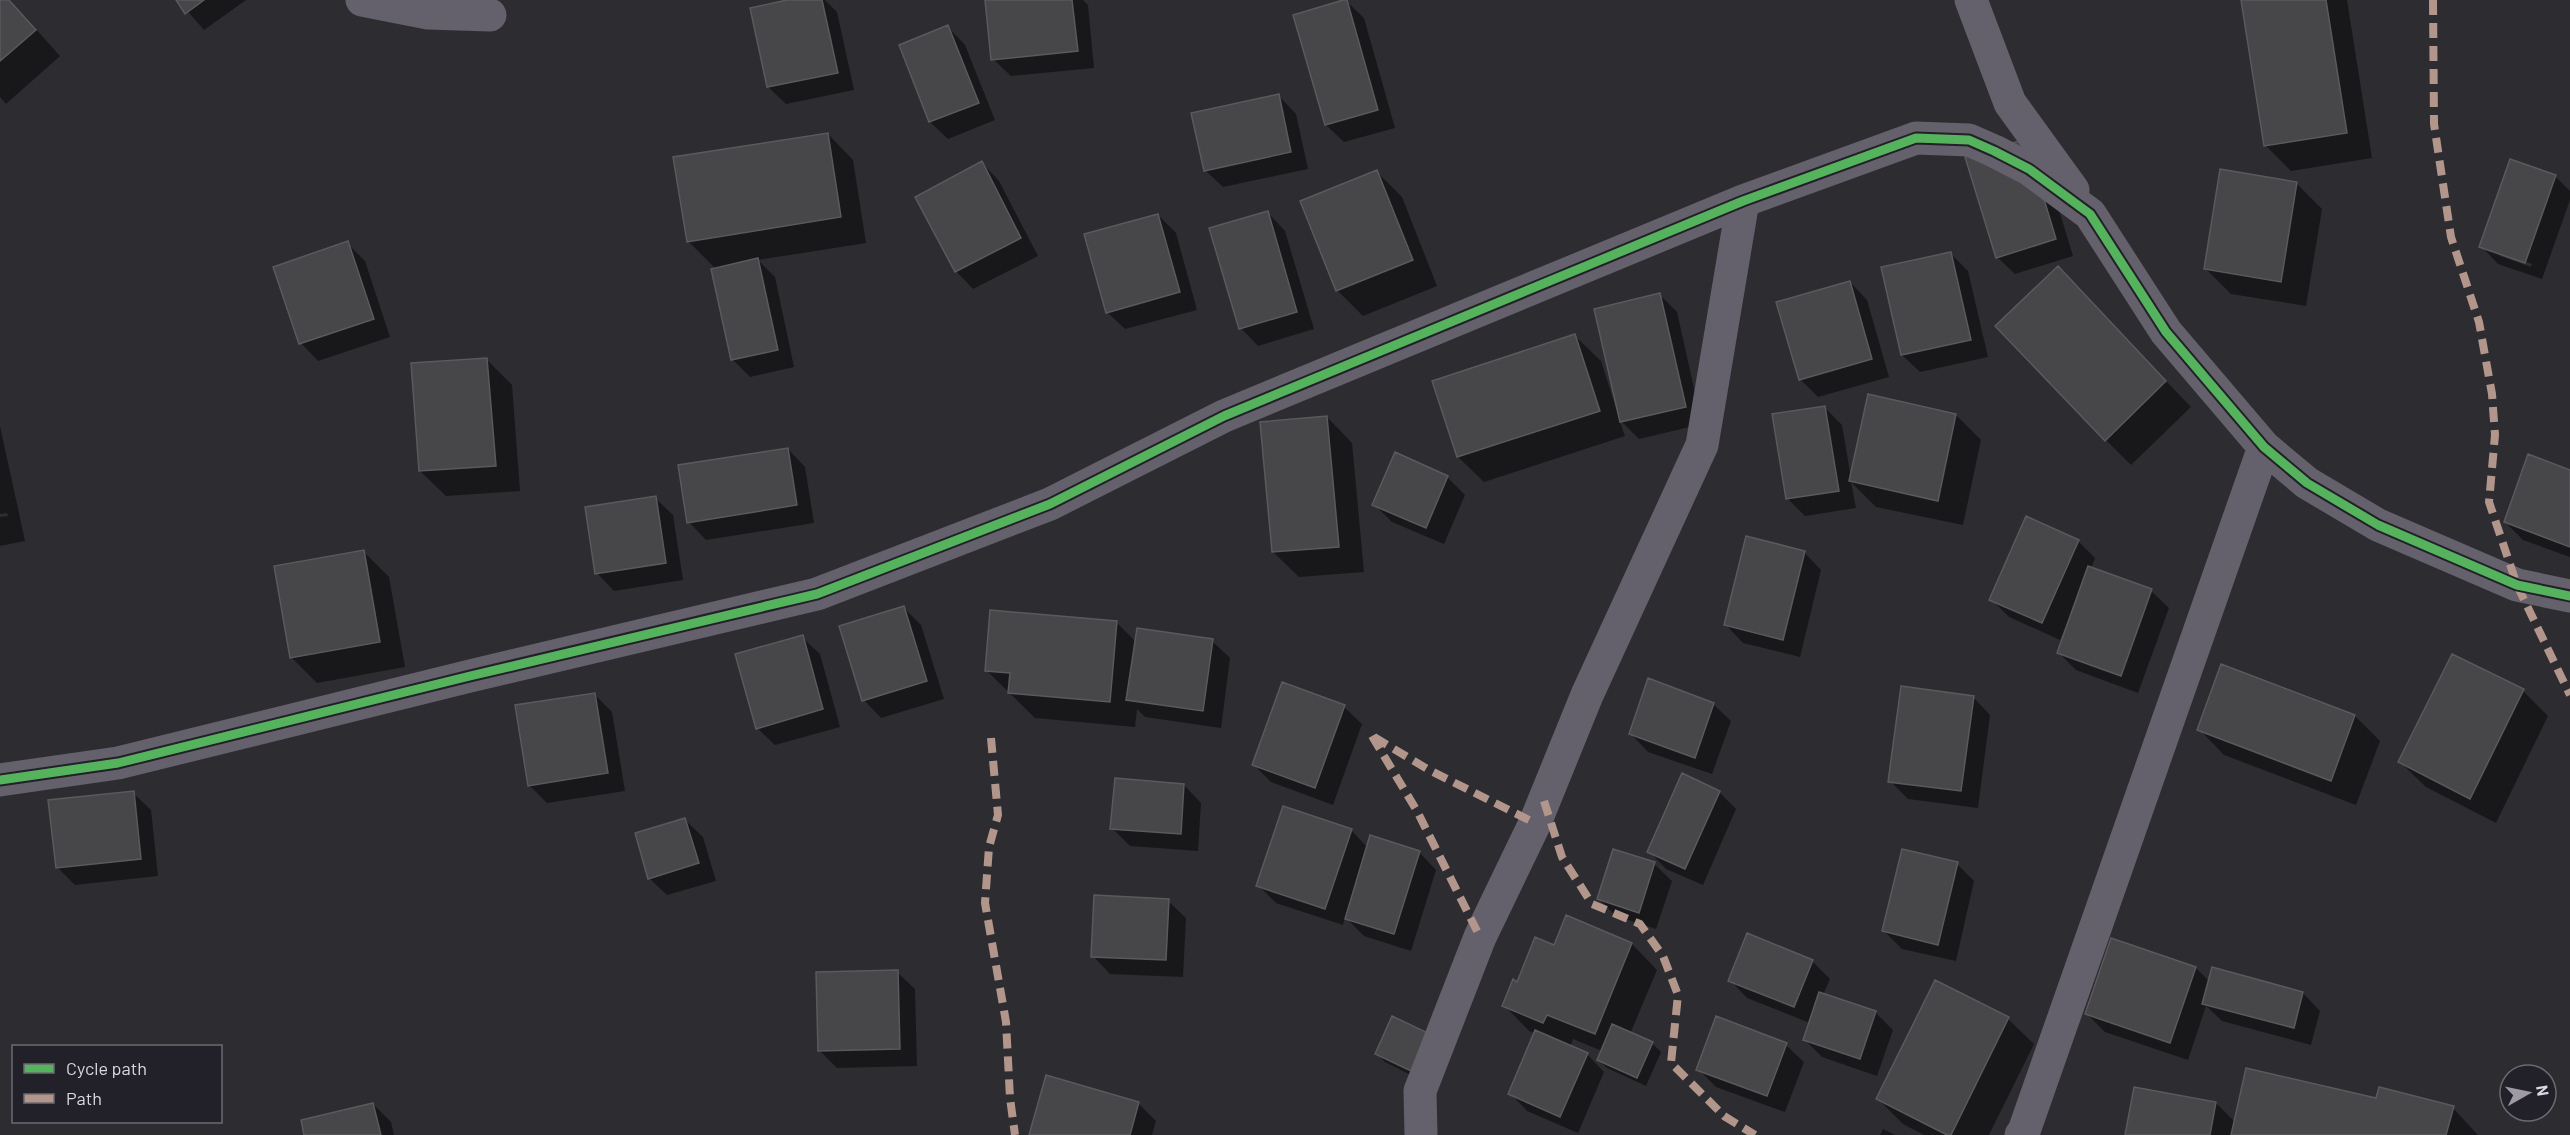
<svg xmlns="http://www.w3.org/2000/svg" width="2570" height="1135" viewBox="0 0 2570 1135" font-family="Barlow,sans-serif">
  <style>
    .shadow { fill: #0007; fill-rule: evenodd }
    .building { fill: #474649; stroke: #5a595d; stroke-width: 1.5 }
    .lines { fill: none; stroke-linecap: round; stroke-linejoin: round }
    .minor { stroke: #64606c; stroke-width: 33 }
    .quiet { stroke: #b2968c; stroke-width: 8; stroke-dasharray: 15 8; stroke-linecap: butt }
    .cycleway-casing { stroke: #222028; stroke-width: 13 }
    .cycleway { stroke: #56b35d; stroke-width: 9 }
  </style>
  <rect width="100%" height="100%" fill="#2d2c30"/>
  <!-- shadow -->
  <path class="shadow" d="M 0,0 L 10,0 L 60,56 L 6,104 L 0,97 Z
    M 178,0 L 246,0 L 204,30 Z
    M 794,0 L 825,0 L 837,12 L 854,90 L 786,104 L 768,87 Z
    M 987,0 L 1083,0 L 1088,5 L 1094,68 L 1011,76 L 993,59 Z
    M 2242,0 L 2347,0 L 2372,158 L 2291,171 L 2265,145 Z
    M 1346,1 L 1364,18 L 1395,128 L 1344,142 L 1326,125 Z
    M 948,27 L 965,45 L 995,120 L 948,139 L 930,122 Z
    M 1279,96 L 1296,114 L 1308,169 L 1223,187 L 1205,170 Z
    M 828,134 L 853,160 L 866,243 L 758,260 L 775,277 L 794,367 L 750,377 L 732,359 L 716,269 L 688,241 Z
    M 2043,158 L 2073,256 L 2015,274 L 1997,257 Z
    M 982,163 L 999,181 L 1038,256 L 973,289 L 956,271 Z
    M 1377,172 L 1402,197 L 1437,286 L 1363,316 L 1337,290 Z
    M 2555,176 L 2570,191 L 2570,200 L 2542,279 L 2498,264 L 2481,246 ZM 2500,253 L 2532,264 L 2531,267 L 2500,256 Z
    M 2296,183 L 2322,209 L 2306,306 L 2231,294 L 2205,268 Z
    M 1268,213 L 1285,231 L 1314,329 L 1258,346 L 1241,328 Z
    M 1158,215 L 1176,233 L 1197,310 L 1125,329 L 1107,312 Z
    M 347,243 L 365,261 L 390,337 L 318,361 L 301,343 Z
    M 1951,254 L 1968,271 L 1988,357 L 1920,372 L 1902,355 Z
    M 1850,282 L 1867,300 L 1889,377 L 1818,397 L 1800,379 Z
    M 2083,294 L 2191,407 L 2131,465 L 2106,440 Z
    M 1660,295 L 1677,312 L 1702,424 L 1639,439 L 1619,419 L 1625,436 L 1484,482 L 1458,457 L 1575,336 L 1601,361 L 1616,408 L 1618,408 Z
    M 486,359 L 512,385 L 520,491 L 446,496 L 420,471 Z
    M 1825,408 L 1842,425 L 1851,478 L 1956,415 L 1981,440 L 1963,525 L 1876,507 L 1851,482 L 1856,508 L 1805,516 L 1787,498 Z
    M 1327,417 L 1352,443 L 1364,572 L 1299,577 L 1273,552 Z
    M 0,426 L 25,541 L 0,546 L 0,517 L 8,516 L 7,513 L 0,514 Z
    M 788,449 L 805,467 L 814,523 L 706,540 L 689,522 Z
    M 2570,471 L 2570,557 L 2523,540 L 2505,522 Z
    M 1447,477 L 1465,495 L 1444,544 L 1392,522 L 1374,504 Z
    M 655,498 L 673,515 L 683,580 L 614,591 L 597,573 Z
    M 2078,541 L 2095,558 L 2091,568 L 2151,591 L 2169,608 L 2138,693 L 2076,670 L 2059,653 L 2069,623 L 2067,623 L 2060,640 L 2009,617 L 1991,599 Z
    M 364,552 L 389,577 L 405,667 L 317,683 L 291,657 Z
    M 1804,552 L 1821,570 L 1800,657 L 1743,643 L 1726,625 Z
    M 903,607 L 921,625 L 944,699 L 881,718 L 864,700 Z
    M 1116,622 L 1136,642 L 1212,641 L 1230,658 L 1221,728 L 1145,717 L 1137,709 L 1135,727 L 1035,718 L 986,670 Z
    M 802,637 L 820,654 L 840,727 L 775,745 L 757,728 Z
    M 2523,691 L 2548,716 L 2496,823 L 2426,787 L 2400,762 Z
    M 594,694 L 612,712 L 625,791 L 547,803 L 529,785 Z
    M 1973,697 L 1990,715 L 1978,808 L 1908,799 L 1890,781 Z
    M 1713,704 L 1731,721 L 1712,774 L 1648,752 L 1631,734 Z
    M 1344,707 L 1362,724 L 1333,805 L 1271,782 L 1254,765 Z
    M 2355,716 L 2380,741 L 2356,805 L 2224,755 L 2199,729 Z
    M 1184,785 L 1201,803 L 1198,851 L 1130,846 L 1112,828 Z
    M 1719,792 L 1736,809 L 1703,885 L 1666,869 L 1649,851 Z
    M 133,793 L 151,810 L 158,876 L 75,885 L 58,868 Z
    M 685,820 L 703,837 L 716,881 L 667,895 L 649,878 Z
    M 1351,830 L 1368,848 L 1419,852 L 1436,870 L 1411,951 L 1364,936 L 1345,917 L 1343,925 L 1276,903 L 1258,885 Z
    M 1654,864 L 1672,881 L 1656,929 L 1616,916 L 1599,899 Z
    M 1957,864 L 1974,881 L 1956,961 L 1902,949 L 1884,931 Z
    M 1168,901 L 1186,918 L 1183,977 L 1110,974 L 1093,956 Z
    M 2112,940 L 2196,968 L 2210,982 L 2303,993 L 2320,1011 L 2311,1045 L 2222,1021 L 2206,1006 L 2188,1060 L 2105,1032 L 2087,1014 Z
    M 1632,944 L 1657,970 L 1630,1034 L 1652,1043 L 1661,1052 L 1646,1086 L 1607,1068 L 1598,1060 L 1602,1051 L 1573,1039 L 1570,1047 L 1587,1054 L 1604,1072 L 1578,1133 L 1527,1111 L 1510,1093 L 1536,1034 L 1529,1031 L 1504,1005 L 1518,984 L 1554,947 Z
    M 1812,961 L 1830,979 L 1823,995 L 1875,1012 L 1893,1030 L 1877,1076 L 1822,1057 L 1805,1040 L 1810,1023 L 1747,998 L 1730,980 Z
    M 897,972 L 915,989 L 917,1066 L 837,1068 L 819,1050 Z
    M 1717,1018 L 1786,1045 L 1804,1062 L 1785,1112 L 1716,1087 L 1698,1069 Z
    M 2008,1019 L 2034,1044 L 1989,1135 L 1924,1135 L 1903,1124 L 1878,1099 Z
    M 1427,1034 L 1419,1079 L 1385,1062 L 1377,1054 Z
    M 2377,1100 L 2453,1108 L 2478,1135 L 2126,1135 L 2216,1103 L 2235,1122 Z
    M 1138,1103 L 1156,1121 L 1152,1135 L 1030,1135 Z
    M 373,1104 L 391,1122 L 394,1135 L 306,1135 Z
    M 1883,1129 L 1895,1135 L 1880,1135 Z"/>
  <!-- building -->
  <path class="building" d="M 0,0 L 9,0 L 36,30 L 0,61 Z
    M 176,0 L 204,0 L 185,14 Z
    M 787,0 L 822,0 L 838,73 L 767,87 L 750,8 Z
    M 985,0 L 1072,0 L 1078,51 L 991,60 Z
    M 1343,0 L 1347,0 L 1378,110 L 1325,125 L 1293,15 Z
    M 2241,0 L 2326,0 L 2347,133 L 2264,146 Z
    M 948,25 L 979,103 L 929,122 L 899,45 Z
    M 1279,94 L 1291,152 L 1204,171 L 1191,113 Z
    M 828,133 L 841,217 L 687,242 L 673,157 Z
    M 2026,139 L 2056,239 L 1996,258 L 1965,157 Z
    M 2510,159 L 2556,175 L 2525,263 L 2479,247 Z
    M 982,161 L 1021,238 L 955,272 L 915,197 Z
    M 2220,169 L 2297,182 L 2281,282 L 2204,269 Z
    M 1377,170 L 1413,260 L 1336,291 L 1300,201 Z
    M 1268,211 L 1297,312 L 1239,329 L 1209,228 Z
    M 1158,214 L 1180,292 L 1106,313 L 1084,234 Z
    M 348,241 L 374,319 L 299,344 L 273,267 Z
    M 1951,252 L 1971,340 L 1901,355 L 1881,267 Z
    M 758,258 L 778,350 L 731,360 L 711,269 Z
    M 2058,266 L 2166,381 L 2105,441 L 1995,326 Z
    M 1850,281 L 1872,359 L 1799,380 L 1776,302 Z
    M 1660,293 L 1686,407 L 1620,422 L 1594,309 Z
    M 1575,334 L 1600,411 L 1457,457 L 1432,381 Z
    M 487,358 L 496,466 L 419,471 L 411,363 Z
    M 1868,394 L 1956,414 L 1938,501 L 1849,481 Z
    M 1825,406 L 1839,491 L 1786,499 L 1772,414 Z
    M 1327,416 L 1339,547 L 1272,552 L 1260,422 Z
    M 788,448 L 797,505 L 687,523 L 678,465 Z
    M 1395,452 L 1448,476 L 1426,528 L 1372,505 Z
    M 2528,454 L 2570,470 L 2570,547 L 2504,522 Z
    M 656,496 L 666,563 L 595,574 L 585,507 Z
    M 2026,516 L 2079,540 L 2042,623 L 1989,600 Z
    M 1746,536 L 1805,551 L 1783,640 L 1724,625 Z
    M 364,550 L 380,642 L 290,658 L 274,566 Z
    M 2088,566 L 2152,589 L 2121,676 L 2057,653 Z
    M 904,606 L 927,681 L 862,701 L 839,626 Z
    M 990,610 L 1117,621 L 1110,702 L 1008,693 L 1010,673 L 985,671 Z
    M 1137,628 L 1213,639 L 1203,711 L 1126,700 Z
    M 803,635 L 823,709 L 756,729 L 735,654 Z
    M 2452,654 L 2524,689 L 2470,799 L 2398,762 Z
    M 2221,664 L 2355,715 L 2331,781 L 2197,730 Z
    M 1648,678 L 1714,703 L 1695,758 L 1629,734 Z
    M 1282,682 L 1345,705 L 1315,788 L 1252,765 Z
    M 1901,686 L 1974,696 L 1961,791 L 1888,782 Z
    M 595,693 L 608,773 L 528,786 L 515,705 Z
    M 1682,773 L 1720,791 L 1685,869 L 1647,852 Z
    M 1115,778 L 1184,784 L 1181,834 L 1110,829 Z
    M 134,791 L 141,859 L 56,868 L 48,800 Z
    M 1283,806 L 1352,829 L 1325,909 L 1256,886 Z
    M 685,818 L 699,863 L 648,879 L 635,833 Z
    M 1370,835 L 1420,851 L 1394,934 L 1345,919 Z
    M 1613,849 L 1655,862 L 1639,913 L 1597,899 Z
    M 1902,849 L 1958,862 L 1938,945 L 1882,931 Z
    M 1094,895 L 1169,899 L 1166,960 L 1091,957 Z
    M 1566,915 L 1632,943 L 1595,1034 L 1547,1015 L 1543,1023 L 1502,1006 L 1513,979 L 1517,982 L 1535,937 L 1554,945 Z
    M 1747,933 L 1813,960 L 1794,1007 L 1728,981 Z
    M 2111,938 L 2196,967 L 2170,1043 L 2085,1014 Z
    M 2212,967 L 2303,992 L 2294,1028 L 2202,1004 Z
    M 898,970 L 900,1049 L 818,1051 L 816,972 Z
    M 1935,980 L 2009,1017 L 1951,1135 L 1947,1135 L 1876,1099 Z
    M 1819,992 L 1876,1011 L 1860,1059 L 1803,1040 Z
    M 1392,1016 L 1428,1033 L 1411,1071 L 1375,1054 Z
    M 1716,1016 L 1787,1043 L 1767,1096 L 1696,1070 Z
    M 1612,1024 L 1653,1042 L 1637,1078 L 1597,1060 Z
    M 1535,1030 L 1588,1053 L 1560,1117 L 1508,1094 Z
    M 2246,1068 L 2376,1098 L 2379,1087 L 2454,1106 L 2446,1135 L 2231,1135 Z
    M 1046,1075 L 1139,1102 L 1130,1135 L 1029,1135 Z
    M 2134,1087 L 2216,1102 L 2210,1135 L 2125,1135 Z
    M 373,1103 L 381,1135 L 304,1135 L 301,1120 Z"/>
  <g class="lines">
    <!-- minor -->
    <path class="minor" d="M 362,0 L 428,13 L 490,15
      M 1971,0 L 2010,103 L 2073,190
      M 0,780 L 118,763 L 470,676 L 817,594 L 1050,504 L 1224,416 L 1743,201 L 1916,138 L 1969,140 L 1994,151 L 2029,169 L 2090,214 L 2166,332 L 2264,447 L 2307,483 L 2378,525 L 2517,585 L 2570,596
      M 1421,1135 L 1420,1091 L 1480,937 L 1535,823 L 1587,695 L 1702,445 L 1743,201
      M 2021,1135 L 2024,1131 L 2264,447"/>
    <!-- quiet -->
    <path class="quiet" d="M 2433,0 L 2434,124 L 2451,237 L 2479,322 L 2492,394 L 2495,435 L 2489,502 L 2517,585 L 2570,695
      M 1372,736 L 1417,811 L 1480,937
      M 1374,737 L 1429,770 L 1535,823
      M 991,738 L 998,815 L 989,847 L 985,903 L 1006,1022 L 1010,1098 L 1015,1135
      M 1544,801 L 1562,857 L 1592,904 L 1640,924 L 1663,956 L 1678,995 L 1671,1063 L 1724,1116 L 1755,1135"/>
    <!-- cycleway casing -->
    <g class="cycleway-casing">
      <path id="cycleway" d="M 0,780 L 118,763 L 470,676 L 817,594 L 1050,504 L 1224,416 L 1743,201 L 1916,138 L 1969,140 L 1994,151 L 2029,169 L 2090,214 L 2166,332 L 2264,447 L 2307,483 L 2378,525 L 2517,585 L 2570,596"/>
    </g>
    <!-- cycleway -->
    <use href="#cycleway" class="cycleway"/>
  </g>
  <!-- legend -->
  <rect x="12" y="1045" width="210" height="78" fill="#222028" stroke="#6c6a71" stroke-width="1.5"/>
  <rect x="24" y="1064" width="30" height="9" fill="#56b35d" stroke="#6c6a71" stroke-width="1.5"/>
  <text x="66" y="1075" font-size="18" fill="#dbd9df">Cycle path</text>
  <rect x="24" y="1094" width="30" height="9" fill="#b2968c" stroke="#6c6a71" stroke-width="1.5"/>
  <text x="66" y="1105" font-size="18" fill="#dbd9df">Path</text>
  <!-- north arrow -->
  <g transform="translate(2528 1093) rotate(81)"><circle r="28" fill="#222028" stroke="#6c6a71" stroke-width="1.5"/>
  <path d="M0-4.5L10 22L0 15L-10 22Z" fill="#9e9ca2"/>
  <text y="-9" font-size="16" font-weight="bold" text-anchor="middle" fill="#dbd9df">N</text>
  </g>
</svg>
